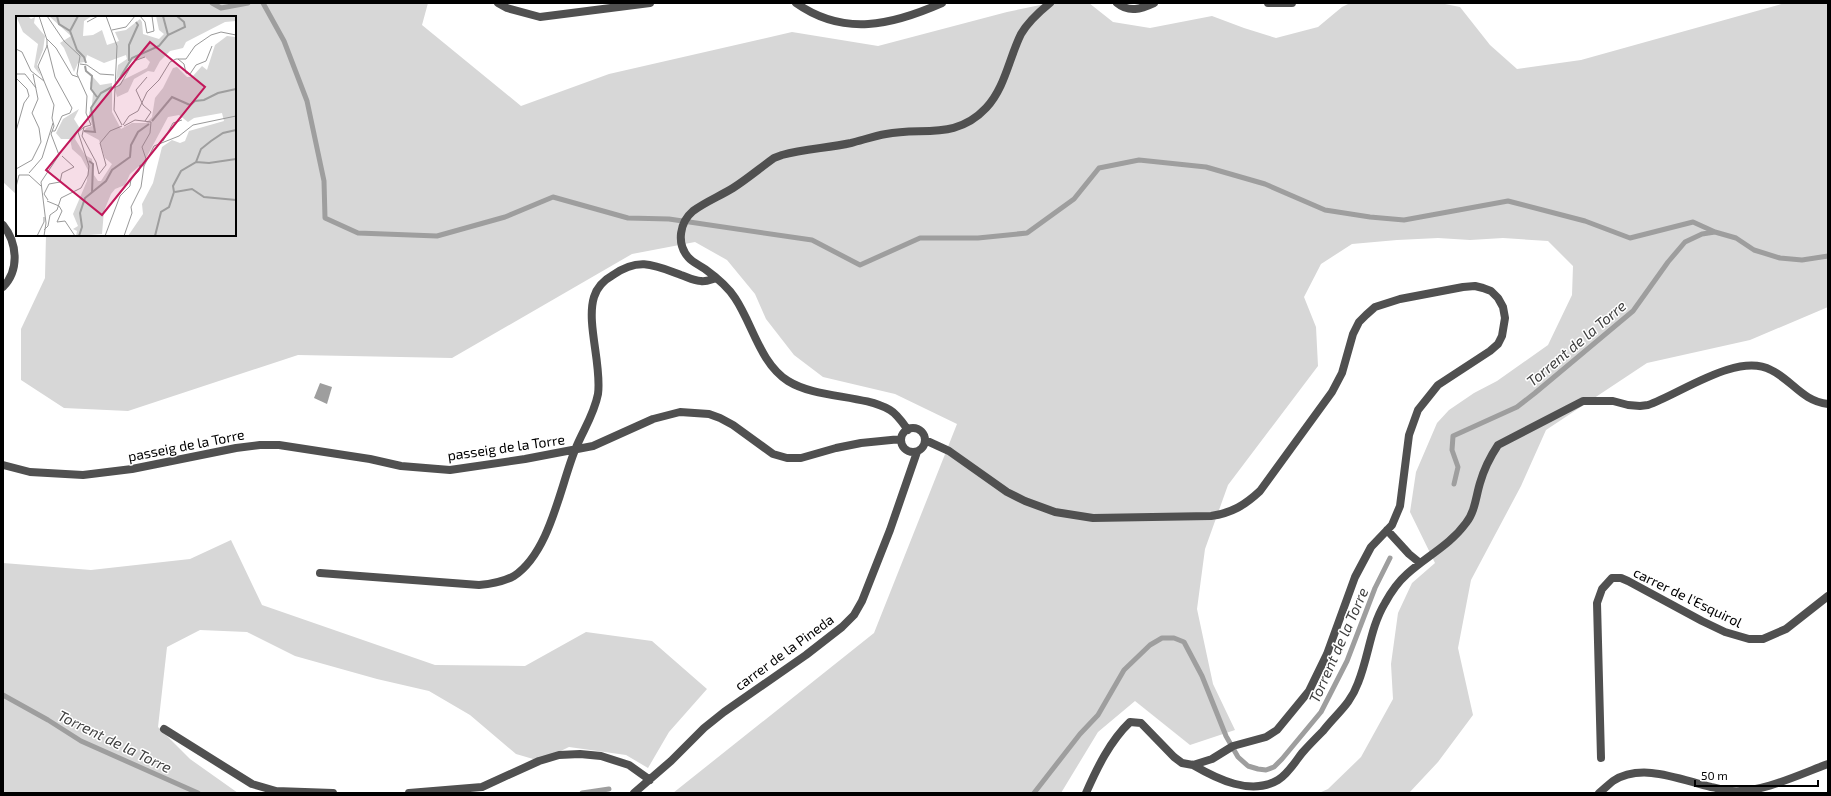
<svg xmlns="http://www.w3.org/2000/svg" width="1831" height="796" viewBox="0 0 1831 796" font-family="'Exo 2',sans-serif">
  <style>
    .green { fill: #d7d7d7 }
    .water { fill: #9e9e9e }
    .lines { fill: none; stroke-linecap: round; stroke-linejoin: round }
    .stream { stroke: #9e9e9e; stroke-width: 5 }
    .minor { stroke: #505050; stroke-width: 8 }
    .tertiary { stroke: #505050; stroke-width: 8 }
    .labels { text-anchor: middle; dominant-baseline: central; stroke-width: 3; stroke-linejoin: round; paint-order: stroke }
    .street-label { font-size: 14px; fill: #000; stroke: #fff }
    .water-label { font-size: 15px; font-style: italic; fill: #3f3f3f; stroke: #fff }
    .inset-river { fill: none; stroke: #9e9e9e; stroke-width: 2 }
    .inset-road { fill: none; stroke: #999; stroke-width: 1 }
    .view { fill: #c2185b; fill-opacity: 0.15; stroke: #c2185b; stroke-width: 2 }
    .inset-edge { fill: none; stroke: #000; stroke-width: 2 }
  </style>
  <rect width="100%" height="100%" fill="#fff"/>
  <!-- green -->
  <path class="green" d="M 3,3 L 428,3 L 422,25 L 521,106 L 609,74 L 792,32 L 878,46 L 1007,12 L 1050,3 L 1089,3 L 1113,22 L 1150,28 L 1212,16 L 1244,28 L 1276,38 L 1318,27 L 1342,7 L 1350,3 L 1440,3 L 1460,7 L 1490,45 L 1517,69 L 1581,60 L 1785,3 L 1828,3 L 1828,307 L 1750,340 L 1647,363 L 1546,430 L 1521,486 L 1471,580 L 1458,648 L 1473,715 L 1438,762 L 1409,793 L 1319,793 L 1328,789 L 1361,757 L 1393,699 L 1391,664 L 1398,613 L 1412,583 L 1435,563 L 1410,512 L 1416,472 L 1437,423 L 1449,410 L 1474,393 L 1497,381 L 1548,345 L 1572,295 L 1573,266 L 1548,241 L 1503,238 L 1470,240 L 1438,238 L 1397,240 L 1352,244 L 1321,264 L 1304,297 L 1316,327 L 1318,366 L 1228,485 L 1205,549 L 1197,609 L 1213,684 L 1235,730 L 1190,745 L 1135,701 L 1098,732 L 1061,793 L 673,793 L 874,633 L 957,424 L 895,394 L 823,377 L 794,355 L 766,319 L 755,294 L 727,260 L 695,242 L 632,254 L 452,358 L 298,355 L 128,411 L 64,408 L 21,380 L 21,329 L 45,278 L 46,235 L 235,235 L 235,17 L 17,17 L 17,195 L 3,182 Z
    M 231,540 L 262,605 L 435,665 L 525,666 L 586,632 L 652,641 L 707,689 L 669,732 L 648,768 L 626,755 L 569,747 L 540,761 L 516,754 L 470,715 L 429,691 L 377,679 L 295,656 L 247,632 L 200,630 L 167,647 L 158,727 L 190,759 L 238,793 L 3,793 L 3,563 L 91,570 L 190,559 Z"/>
  <!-- water -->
  <path class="water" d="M 320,383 L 332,387 L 327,404 L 314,398 Z"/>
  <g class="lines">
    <!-- stream -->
    <path class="stream" d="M 212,3 L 221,8 L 248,3
      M 263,3 L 284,41 L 307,101 L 324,181 L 325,218 L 358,233 L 437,236 L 505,217 L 553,197 L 628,218 L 669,219 L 812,240 L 860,265 L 920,238 L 978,238 L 1027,233 L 1074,199 L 1099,168 L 1139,160 L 1206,167 L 1265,184 L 1325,210 L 1370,217 L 1404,220 L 1508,201 L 1585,221 L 1630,238 L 1693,222 L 1715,232
      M 1454,484 L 1458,467 L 1452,450 L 1453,436 L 1517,407 L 1535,393 L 1633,311 L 1668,262 L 1685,242 L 1702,234 L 1715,232 L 1736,238 L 1754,250 L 1780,258 L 1802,260 L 1828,256
      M 3,695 L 48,720 L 81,741 L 198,793
      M 582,793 L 609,789
      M 1034,793 L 1080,734 L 1098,715 L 1124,670 L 1150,645 L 1162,638 L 1174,638 L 1184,642 L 1202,676 L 1226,736 L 1238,757 L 1248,766 L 1258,769 L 1266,770 L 1274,767 L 1282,759 L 1321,712 L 1347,661 L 1375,588 L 1390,558"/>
    <!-- minor -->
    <path class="minor" d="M 498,3 L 507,8 L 540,17 L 650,3
      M 796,3 C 844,37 892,25 942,3
      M 1117,3 C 1129,13 1141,9 1154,3
      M 1268,3 L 1292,3
      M 3,225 C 17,242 20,270 3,287
      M901 440a12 12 0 1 1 24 0a12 12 0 1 1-24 0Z
      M 908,430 C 903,423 897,414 890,410 C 862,394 817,399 788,381 C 760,363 753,325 735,298 C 728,287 716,277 705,269 C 699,265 692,262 688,257 C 676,243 680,222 693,211 C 705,202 720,196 733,188 C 747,179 760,168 774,158 L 782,155 C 804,149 828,148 851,143 C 863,140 874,136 886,134 C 923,127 956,140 986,108 C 1005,88 1009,58 1021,34 C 1028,22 1039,12 1050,3
      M 925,440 L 949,451 L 1007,492 L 1025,501 L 1055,512 L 1093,518 L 1211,516 C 1232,513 1245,505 1260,491 L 1332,392 L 1342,373 L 1353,334 L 1359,322 L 1366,315 L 1375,307 L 1400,299 L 1463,287 L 1475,286 L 1483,288 L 1491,291 L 1498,298 L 1503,307 L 1505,318 L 1502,336 L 1498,344 L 1490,351 L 1438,385 L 1418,410 L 1409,435 L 1400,506 L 1392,525 L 1371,547 L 1355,577 L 1327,654 L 1309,691 L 1277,730 L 1266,737 L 1233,746 L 1212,759 L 1193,765 L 1182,763 L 1174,757 L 1141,723 L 1130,722 C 1110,741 1097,768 1086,793
      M 3,465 L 30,472 L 83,475 L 132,469 L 236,448 L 260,445 L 279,445 L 370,459 L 401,466 L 450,470 L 525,459 L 593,446 L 653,419 L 680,412 L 709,414 L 720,418 L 733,425 L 773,454 L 787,458 L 801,458 L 836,448 L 861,443 L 901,439
      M 1387,530 L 1409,554 L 1420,563
      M 320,573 L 479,585 C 491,584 503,582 514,576 C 550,552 560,487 575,450 C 583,430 594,415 598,394 C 602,365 586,323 594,297 C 597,287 604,280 613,275 C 639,257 654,265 681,275 C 687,277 695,281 701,281 C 706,282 712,279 716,278
      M 164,729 L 252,784 L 276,791 L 333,793
      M 1601,758 L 1597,603 L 1602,589 L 1612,578 L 1621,578 L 1628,581 L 1702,621 L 1725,632 L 1749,639 L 1763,639 L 1786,629 L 1828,596
      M 1193,765 C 1217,779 1251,796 1278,780 C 1288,774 1295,762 1302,753 C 1309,745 1316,738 1323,731 C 1337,713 1350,705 1358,683 C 1369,656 1370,628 1385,603 C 1391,592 1398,582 1407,574 C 1427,556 1450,545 1466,523 C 1475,512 1476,496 1480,483 C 1484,469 1490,457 1498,445 L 1583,401 L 1613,401 L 1628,405 L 1640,406 L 1648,405 C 1680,394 1737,352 1771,370 C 1792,380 1802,401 1828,404
      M 409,793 L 482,787 L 539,761 L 559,755 L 580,754 L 601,756 L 629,765 L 650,780
      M 634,793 L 671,761 L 704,728 L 724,712 L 806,655 L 842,627 L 854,615 L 862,601 L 890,530 L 917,452"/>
    <!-- tertiary -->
    <path class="tertiary" d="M 1599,793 C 1604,789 1608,785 1613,781 C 1642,762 1681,780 1711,787 C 1718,788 1725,791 1732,791 C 1762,793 1800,774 1828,764"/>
  </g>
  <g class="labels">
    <!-- street labels -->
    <g class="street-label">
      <text transform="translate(186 445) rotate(-11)">passeig de la Torre</text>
      <text transform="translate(506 447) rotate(-8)">passeig de la Torre</text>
      <text transform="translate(1688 597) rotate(26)">carrer de l'Esquirol</text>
      <text transform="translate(784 652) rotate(-36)">carrer de la Pineda</text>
    </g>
    <!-- water labels -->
    <g class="water-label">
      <text transform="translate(1576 343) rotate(-40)">Torrent de la Torre</text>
      <text transform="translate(1338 645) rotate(-66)">Torrent de la Torre</text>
      <text transform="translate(115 741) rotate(26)">Torrent de la Torre</text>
    </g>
  </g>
  <!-- overview -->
  <g transform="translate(16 16)">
    <rect width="220" height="220" fill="#fff"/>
    <path d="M 0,0 L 12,0 L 15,3 L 19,1 L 18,7 L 29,20 L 27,34 L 21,49 L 25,60 L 18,51 L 22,28 L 7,16 ZM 33,0 L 76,0 L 68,5 L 67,20 L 77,19 L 86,14 L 91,29 L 103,25 L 99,16 L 110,14 L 124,3 L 126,6 L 127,18 L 143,23 L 148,18 L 143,14 L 140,0 L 220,0 L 220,5 L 209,6 L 170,26 L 167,32 L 154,35 L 144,45 L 138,56 L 132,55 L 118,63 L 112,76 L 101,81 L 99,73 L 107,64 L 131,52 L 134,46 L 129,41 L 117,44 L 100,64 L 102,49 L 111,43 L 110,39 L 88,47 L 71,39 L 69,46 L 62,47 L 58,56 L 48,32 L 44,27 L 55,20 ZM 211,20 L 220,21 L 220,220 L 112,220 L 127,198 L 126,188 L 137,167 L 146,131 L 156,124 L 164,127 L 169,125 L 173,115 L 208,105 L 206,97 L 178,102 L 172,106 L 163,99 L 152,101 L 128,146 L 114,158 L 109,169 L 99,173 L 95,178 L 88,195 L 86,218 L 60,220 L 61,215 L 57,213 L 62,210 L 57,198 L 71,165 L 72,154 L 65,141 L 56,133 L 54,123 L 45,123 L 40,117 L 47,103 L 63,93 L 58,103 L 63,111 L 59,123 L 69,139 L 76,143 L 78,159 L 82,165 L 85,165 L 96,148 L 89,142 L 83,124 L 68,116 L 70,112 L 76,110 L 73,97 L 76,89 L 77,77 L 74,67 L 77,61 L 84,69 L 96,67 L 96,96 L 105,113 L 116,107 L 130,107 L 136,101 L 139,82 L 147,72 L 157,52 L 161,51 L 171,61 L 176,61 L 186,50 L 191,54 L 199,29 Z" fill="#d7d7d7"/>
    <path class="inset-river" d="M 41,0 L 43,8 L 54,15 L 61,34 L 68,41 L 70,47M 147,0 L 152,19M 54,15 L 62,0M 113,45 L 113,29 L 122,9 L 120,6M 69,50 L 70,55 L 76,60 L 75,73 L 81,81M 100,68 L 116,42 L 143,30 L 152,19 L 169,11 L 168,6 L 161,0M 136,105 L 156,81 L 174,89 L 179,85 L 188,84 L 202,77 L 220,73M 68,115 L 79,116 L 75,92 L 85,77 L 96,71M 73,145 L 77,148 L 76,177M 180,146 L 193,147 L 220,143M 159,176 L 176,173 L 188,181 L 220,184M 63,220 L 66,211 L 64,197 L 69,182 L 90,165 L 96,154 L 114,141 L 115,129 L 122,116 L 133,108M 139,220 L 145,196 L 153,191 L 158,176 L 157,170 L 165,155 L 180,146 L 185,133 L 195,125 L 207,117 L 220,114"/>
    <path class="inset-road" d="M 23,0 L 31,24 L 31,30 L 22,50 L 28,65M 31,0 L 48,25 L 64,40 L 61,58 L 71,80 L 70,97 L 75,109 L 68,111 L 66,120 L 80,146 L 83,158 L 90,149 L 84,127 L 94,115 L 106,110M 90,0 L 101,30 L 98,94 L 106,109M 124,0 L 129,6 L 131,17 L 138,15 L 136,0M 71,6 L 82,0M 96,14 L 110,11 L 119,0M 31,23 L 40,32 L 56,59 L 62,61M 31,29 L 39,61 L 56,92 L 54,97 L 46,100 L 39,115 L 36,115M 0,33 L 6,36 L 15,55 L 28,65 L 38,89 L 36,102 L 38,110 L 35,118 L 43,139 L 25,166 L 30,207 L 28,220M 162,43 L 168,48 L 170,57 L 174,58 L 180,49 L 190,45 L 196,30M 64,48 L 71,49 L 84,58 L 98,59M 0,58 L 9,58 L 20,72M 0,62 L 11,73 L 13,80 L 8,87 L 0,115M 98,72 L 104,69 L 118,45 L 129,41M 129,105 L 135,96 L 127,89 L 120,74 L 131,61M 107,109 L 113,100 L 122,95 L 131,76 L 143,64 L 154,46 L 160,43 L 170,43 L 179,30 L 195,19 L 205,16 L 220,19M 108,110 L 119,104 L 135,106 L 134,117 L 126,131 L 130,143 L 127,149M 147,125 L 157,107 L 166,104M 0,153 L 16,144 L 25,126 L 23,112 L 16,97 L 22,83 L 17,58M 13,157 L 26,142 L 37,107M 13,159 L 25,170M 0,171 L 3,159 L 13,159M 32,184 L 28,178 L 33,168 L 44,166 L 46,157 L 58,151 L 46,140M 31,185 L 43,190 L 46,195 L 41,206 L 49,205 L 59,220M 28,214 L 32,210 L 34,199 L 41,194 L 45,182 L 65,172 L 72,159 L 73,150 L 62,116 L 68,111M 21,220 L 28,206 L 28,201M 89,220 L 104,180 L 114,170 L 115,163 L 123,155 L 124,149 L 128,150M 108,220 L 116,197 L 115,191 L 125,171 L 128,150 L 138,130 L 163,120 L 177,109 L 220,100"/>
    <path class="view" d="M 134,26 L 189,71 L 86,199 L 30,154 Z"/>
    <rect width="220" height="220" class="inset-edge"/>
  </g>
  <!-- border -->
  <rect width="1831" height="796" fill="none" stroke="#000000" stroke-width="8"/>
  <!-- scale -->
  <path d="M1695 780v6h123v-6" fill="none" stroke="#000000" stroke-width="2"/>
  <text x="1701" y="780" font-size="12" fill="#000000" stroke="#ffffff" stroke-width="3" paint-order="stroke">50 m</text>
</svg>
